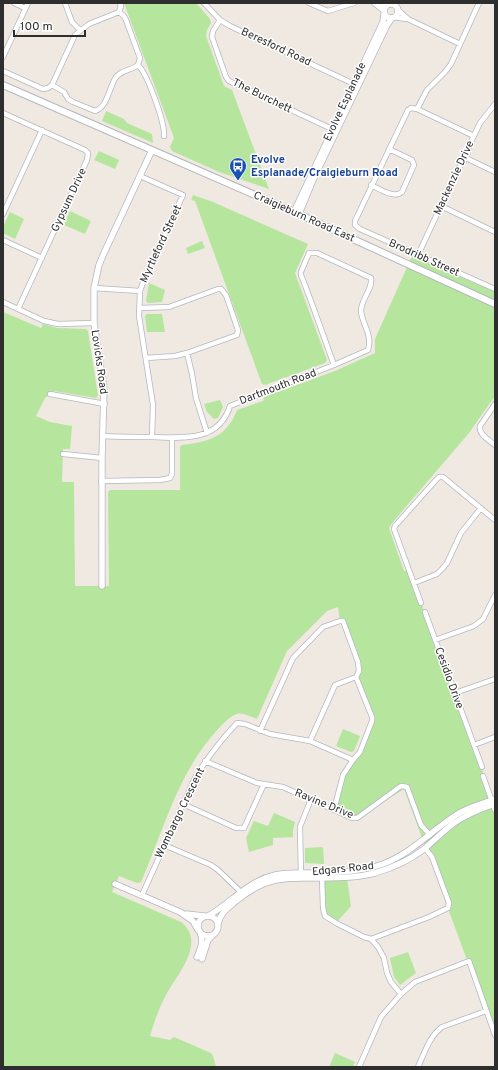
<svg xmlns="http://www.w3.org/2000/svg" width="498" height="1070" viewBox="0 0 498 1070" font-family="Overpass,sans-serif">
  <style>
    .green { fill: #b6e59e }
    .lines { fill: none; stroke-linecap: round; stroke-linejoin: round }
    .minor-casing { stroke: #b4b7c1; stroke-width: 6 }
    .tertiary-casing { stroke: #b4b7c1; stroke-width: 7 }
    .secondary-casing { stroke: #b4b7c1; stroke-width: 8 }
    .minor { stroke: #fff; stroke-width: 4.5 }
    .tertiary { stroke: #fff; stroke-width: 5.5 }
    .secondary { stroke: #fff; stroke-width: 6 }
    .labels { text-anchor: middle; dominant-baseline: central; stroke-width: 3; stroke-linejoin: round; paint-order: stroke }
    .street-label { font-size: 11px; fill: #2e2e2e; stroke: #fff }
    .transit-label { font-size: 11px; font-weight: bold; fill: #164399; stroke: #fff; text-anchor: start }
  </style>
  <rect width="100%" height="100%" fill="#efe9e1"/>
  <!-- green -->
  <path class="green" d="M 124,3 L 196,3 L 210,19 L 211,23 L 207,30 L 206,36 L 224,86 L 232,90 L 269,189 L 219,172 L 172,151 L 170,147 L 174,138 Z
    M 106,111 L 124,119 L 127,123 L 152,134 L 153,143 L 102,121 Z
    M 99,151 L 119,160 L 115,169 L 94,160 Z
    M 193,195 L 213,202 L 308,244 L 295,273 L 327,360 L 325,363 L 265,385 L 262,384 L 195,201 L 191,200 Z
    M 70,211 L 91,221 L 85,234 L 64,225 Z
    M 10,212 L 24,219 L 15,239 L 3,233 L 3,227 Z
    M 202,241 L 205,248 L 188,254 L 186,248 Z
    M 412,256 L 495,292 L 495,396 L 469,433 L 392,523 L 389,528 L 404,571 L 409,570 L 495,805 L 495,1036 L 404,789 L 357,818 L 334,810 L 343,775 L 360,752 L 372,721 L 356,677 L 358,662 L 340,621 L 338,607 L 327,611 L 287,651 L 257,719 C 251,717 243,712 237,714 C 230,716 225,722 220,727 C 179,769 164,829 141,882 L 137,883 L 119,876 L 112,892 L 181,922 C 207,942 177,975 166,995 C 159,1008 154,1022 150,1036 L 170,1040 L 174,1037 L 211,1053 L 213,1056 L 216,1067 L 3,1067 L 3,312 L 41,328 L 43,324 L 57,328 L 86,329 L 88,331 L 98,396 L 96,398 L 54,391 L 45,398 L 36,416 L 50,422 L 72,426 L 70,449 L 63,449 L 62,482 L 74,482 L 75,586 L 109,586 L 108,492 L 110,490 L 180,490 L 180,447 L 182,445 C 208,442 227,437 237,410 L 263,401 L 264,397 L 335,371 L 375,353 L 375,339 Z
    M 149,283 L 165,290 L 162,302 L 148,303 L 146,301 Z
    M 147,314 L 162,314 L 165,332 L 147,332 L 145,316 Z
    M 220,400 L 223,407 L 218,418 L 214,419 L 207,412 L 204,404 Z
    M 343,729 L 360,736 L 354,751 L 351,752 L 336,746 Z
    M 274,813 L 295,822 L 293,830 L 293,837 L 273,838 L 273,845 L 249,852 L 246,838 L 254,821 L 268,826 Z
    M 323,847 L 324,864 L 305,863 L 305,848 Z
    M 322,878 L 347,878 L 351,906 L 336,923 L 325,916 Z
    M 408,952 L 416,973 L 400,985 L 394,977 L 390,958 Z
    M 335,1053 L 355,1062 L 353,1067 L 329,1067 Z"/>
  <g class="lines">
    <!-- minor casing -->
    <g class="minor-casing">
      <path id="minor" d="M 14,3 L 25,8
        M 65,3 L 72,22 L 80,30
        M 120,3 L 121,6 L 119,12 L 124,16 L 126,20 L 140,58 L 138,65 C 148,75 165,123 164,136
        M 204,3 L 220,20 L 230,26 L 354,84
        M 309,3 L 328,11 L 354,3
        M 374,3 L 384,11
        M 375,3 L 388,5
        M 398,10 L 408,19 L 460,44
        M 394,17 L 406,19
        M 220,20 L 213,31 L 212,37 L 226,77 L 229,81 L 332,129
        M 3,57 L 28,3
        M 3,71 L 43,89 L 48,88 L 52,85 L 64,92 L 68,99 L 73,102 L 95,111 C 108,107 109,87 116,77 C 122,70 132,70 138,65
        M 52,85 L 75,35 L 89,24 L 119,12
        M 417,109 L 427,90 L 445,72 L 451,64 L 479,3
        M 3,113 L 85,150 L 88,153 L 87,160 L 18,309
        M 474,136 L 417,109 L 411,108 L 408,110 L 355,221 L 355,225 L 360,229 L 495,289
        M 466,158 L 495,172
        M 140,176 L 183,195 L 145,277 L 140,291 L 139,316 L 153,405 L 152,437
        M 371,185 C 380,189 394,199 402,192 L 414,165 L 412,160 L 389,149
        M 441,206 L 495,232
        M 3,214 L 42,130
        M 3,240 L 42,258
        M 418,255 L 458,169 L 466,158 L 470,144 L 480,123 L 495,104
        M 94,288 L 140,291
        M 3,302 L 44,321 L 58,324 L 94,323
        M 140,308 L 169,307 L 218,289 L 221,289 L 226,295 L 238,330 L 237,335 L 187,353 L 175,356 L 146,358
        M 187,353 L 192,374 L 196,398 L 207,433
        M 50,394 L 105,404
        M 495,404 L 480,426 C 478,434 489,440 495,445
        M 103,436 C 119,437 136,437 152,437 C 182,438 219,442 230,406 L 334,365 L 368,350 C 373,335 362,324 361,311 C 361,299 373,289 371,278 L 317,253 L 309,253 L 301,272 L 301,275 C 313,305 323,335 334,365
        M 63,454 L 102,458
        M 101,481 L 160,480 L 170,478 L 172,474 L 172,438
        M 414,583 L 437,574 L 442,569 L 447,563 L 461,533 L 481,508
        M 421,603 L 394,529 L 395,526 L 436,480 L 439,477 L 443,477 L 495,520
        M 425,612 L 482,767
        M 435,640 L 474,626 L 483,619 L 495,595
        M 455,693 L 495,679
        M 260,731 L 293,658 L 323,627 L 340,621 L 343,621 L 358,662 L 359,671 L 356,677 L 372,717 L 372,721 L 360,752 L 353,760
        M 310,741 L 335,685 L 356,677
        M 474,745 L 495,737
        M 205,761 L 257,783 L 283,787 L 352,818 L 357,818 L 401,786 L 407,787 L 421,825 L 430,835
        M 483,776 L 495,810
        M 183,804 L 236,828 L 244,828 L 264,784
        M 164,845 L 211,865 L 218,870 L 243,894
        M 301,876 L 300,827 L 311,799
        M 322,878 L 323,908 L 325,916 L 336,923 L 364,937 L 371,939 L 378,947 L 384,958 L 387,973 L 391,982 L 401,994 L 381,1017 L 359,1067
        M 142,895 L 195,778 C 207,758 221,740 237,723 L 245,724 L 270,734 L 310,741 L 353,760 L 343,775 L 334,810
        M 371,939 L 429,917 L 448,908 L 449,903 L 432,857 L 425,848
        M 401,994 L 415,982 L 469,961 L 495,1035
        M 418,1067 C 425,1052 429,1037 442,1027 L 486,1011"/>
    </g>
    <!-- tertiary casing -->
    <g class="tertiary-casing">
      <path id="tertiary" d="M384 11a7 7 0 1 1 14 0a7 7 0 1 1-14 0Z
        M 294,212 L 383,22 L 384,14
        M 299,214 L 313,180 L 387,25 L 392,18
        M 102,586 L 102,458 L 104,389 L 94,323 L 94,288 L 99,265 L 104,253 L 152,150
        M 115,884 L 180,912 L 193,921 L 198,930
        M 186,914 L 205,916
        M198 926a10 10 0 1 1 20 0a10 10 0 1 1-20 0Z
        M 208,916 C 231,903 248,881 275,875 C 287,872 299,873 311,873 C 334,873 361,872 383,864 C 412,853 431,831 456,815 C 468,807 482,804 495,799
        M 218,924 C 220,913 228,908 236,901 C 247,892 261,883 276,880 C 289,877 302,878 315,878 C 335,878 356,878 375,873 C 392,868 410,860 424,849 C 434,841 443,831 454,823 C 467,814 480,809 495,804
        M 197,957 C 201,948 204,941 200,932
        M 202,959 L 208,940 L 213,935"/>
    </g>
    <!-- secondary casing -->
    <g class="secondary-casing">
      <path id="secondary" d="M 3,85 L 294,212 L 495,304"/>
    </g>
    <!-- minor -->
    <use href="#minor" class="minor"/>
    <!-- tertiary -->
    <use href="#tertiary" class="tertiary"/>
    <!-- secondary -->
    <use href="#secondary" class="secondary"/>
  </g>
  <!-- icons -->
  <defs>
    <g id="bus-pin" transform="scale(0.9)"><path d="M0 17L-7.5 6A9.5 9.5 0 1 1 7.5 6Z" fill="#1a4fb4" stroke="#fff"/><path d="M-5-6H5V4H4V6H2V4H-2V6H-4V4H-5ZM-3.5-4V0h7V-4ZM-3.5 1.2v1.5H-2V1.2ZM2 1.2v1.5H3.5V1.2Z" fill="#fff"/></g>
  </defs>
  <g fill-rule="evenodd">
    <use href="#bus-pin" x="238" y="166"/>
  </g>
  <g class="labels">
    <!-- street labels -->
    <g class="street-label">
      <text transform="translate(276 47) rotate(25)">Beresford Road</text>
      <text transform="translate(262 96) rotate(26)">The Burchett</text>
      <text transform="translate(345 102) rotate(-65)">Evolve Esplanade</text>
      <text transform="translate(454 178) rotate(-65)">Mackenzie Drive</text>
      <text transform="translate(69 200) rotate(-65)">Gypsum Drive</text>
      <text transform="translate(304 217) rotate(24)">Craigieburn Road East</text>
      <text transform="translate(161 244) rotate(-65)">Myrtleford Street</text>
      <text transform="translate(424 258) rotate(24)">Brodribb Street</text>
      <text transform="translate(99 362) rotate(82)">Lovicks Road</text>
      <text transform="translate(278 387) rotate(-21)">Dartmouth Road</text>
      <text transform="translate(449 678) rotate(70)">Cesidio Drive</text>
      <text transform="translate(324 804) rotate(22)">Ravine Drive</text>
      <text transform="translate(180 813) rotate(-64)">Wombargo Crescent</text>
      <text transform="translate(343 869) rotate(-6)">Edgars Road</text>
    </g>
    <!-- transit labels -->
    <g class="transit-label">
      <text x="251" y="160">Evolve<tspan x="251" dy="13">Esplanade/Craigieburn Road</tspan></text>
    </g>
  </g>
  <!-- border -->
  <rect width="498" height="1070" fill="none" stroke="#2e2e2e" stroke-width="8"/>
  <!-- scale -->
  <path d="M14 30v6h71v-6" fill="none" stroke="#2e2e2e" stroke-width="2"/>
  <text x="20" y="30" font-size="12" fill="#2e2e2e" stroke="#ffffff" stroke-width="3" paint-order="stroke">100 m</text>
</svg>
